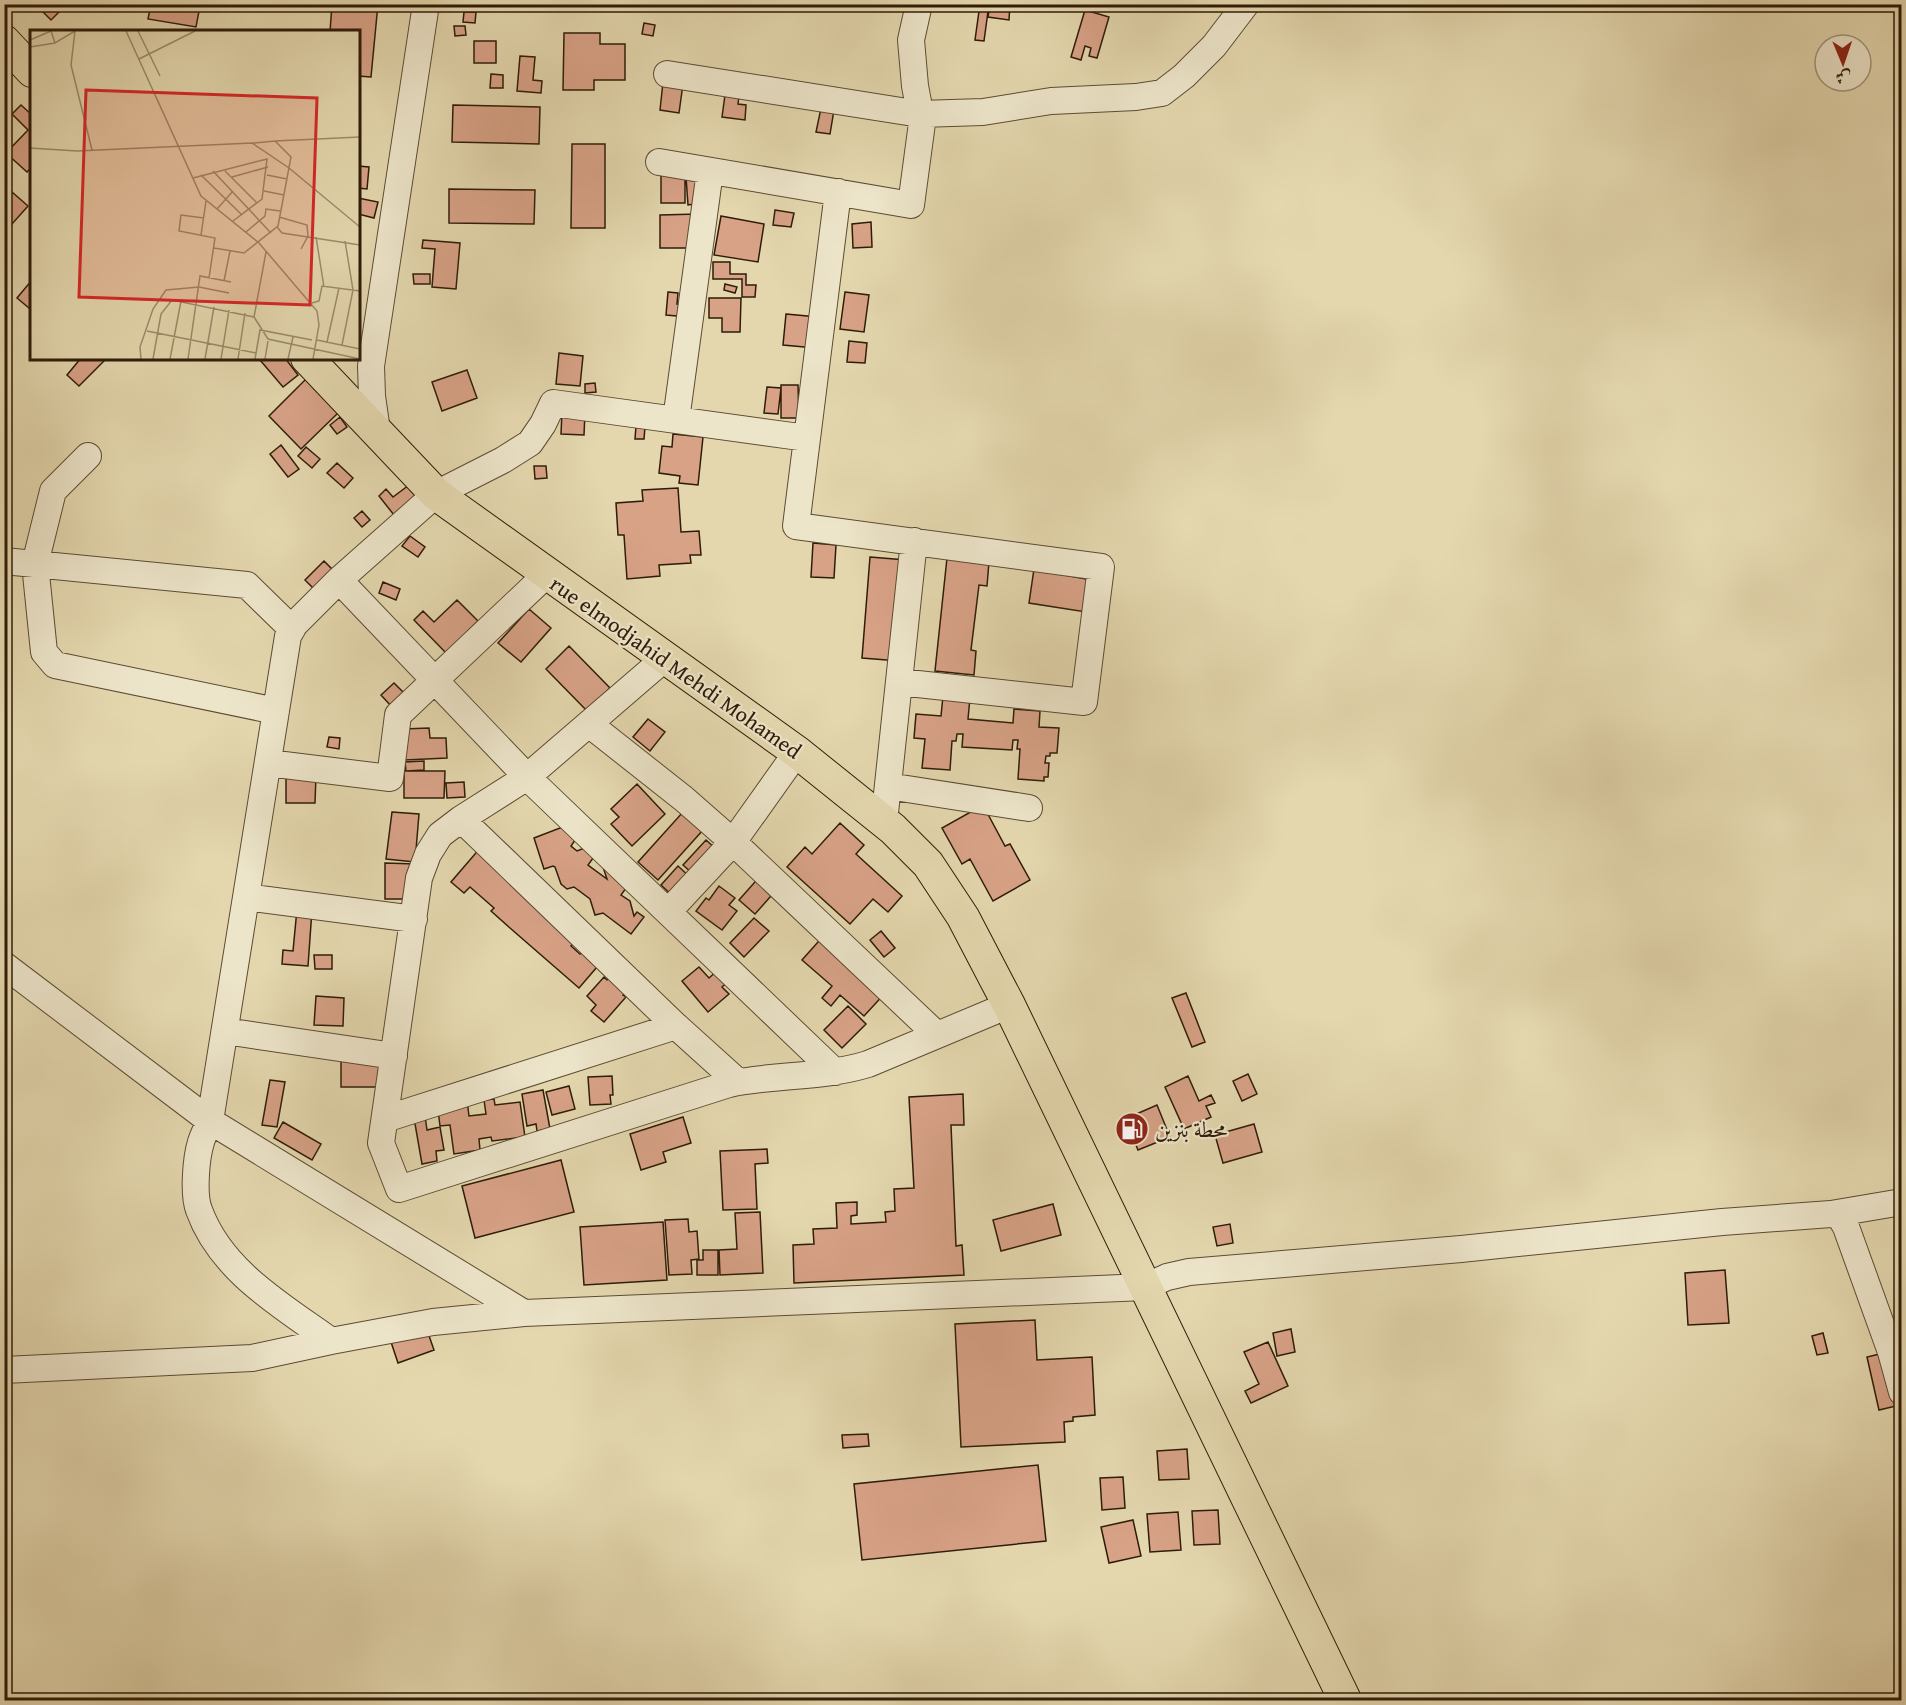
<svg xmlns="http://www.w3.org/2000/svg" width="1906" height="1705" viewBox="0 0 1906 1705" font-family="'Gentium Book Plus',Amiri,serif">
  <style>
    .building { fill: #d8a287; stroke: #2e1c08; stroke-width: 1.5 }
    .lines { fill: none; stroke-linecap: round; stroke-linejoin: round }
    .minor-casing { stroke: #5c4b32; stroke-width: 28 }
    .major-casing { stroke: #2e1c08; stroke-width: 34 }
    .minor { stroke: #ede5ca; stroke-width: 26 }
    .major { stroke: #e4d7ae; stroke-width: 32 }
    .labels { text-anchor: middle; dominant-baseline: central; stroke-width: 4.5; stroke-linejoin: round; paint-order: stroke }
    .street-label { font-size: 22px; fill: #2e1c08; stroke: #ede5ca }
    .poi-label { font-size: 22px; fill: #2e1c08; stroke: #ede5ca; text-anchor: start }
    .inset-road { fill: none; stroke: #9b8c6c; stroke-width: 1.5 }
    .view { fill: #d62828; fill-opacity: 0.15; stroke: #d62828; stroke-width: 3 }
    .inset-edge { fill: none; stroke: #2e1c08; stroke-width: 3 }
  </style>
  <rect width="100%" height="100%" fill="#e4d7ae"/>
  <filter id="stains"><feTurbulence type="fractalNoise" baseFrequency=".00333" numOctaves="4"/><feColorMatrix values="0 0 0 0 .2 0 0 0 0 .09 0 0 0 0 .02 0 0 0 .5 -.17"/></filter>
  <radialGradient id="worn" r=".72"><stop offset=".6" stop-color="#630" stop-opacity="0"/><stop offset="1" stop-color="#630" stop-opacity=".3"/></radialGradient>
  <!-- building -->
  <path class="building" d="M 35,4 L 67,4 L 51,20 Z
    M 151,4 L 200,6 L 196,27 L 148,19 Z
    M 332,4 L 378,4 L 371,77 L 358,76 L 358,32 L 330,32 Z
    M 980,4 L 989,4 L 984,41 L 975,40 Z
    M 990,4 L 1010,4 L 1009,20 L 988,17 Z
    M 1085,10 L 1109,17 L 1097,58 L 1089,56 L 1091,48 L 1085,46 L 1081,60 L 1071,57 Z
    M 464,12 L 476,12 L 475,23 L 463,22 Z
    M 644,23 L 655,25 L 653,36 L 642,34 Z
    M 454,26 L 465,26 L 466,35 L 455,36 Z
    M 564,33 L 600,33 L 600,44 L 625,44 L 625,80 L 594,80 L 594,90 L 563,90 Z
    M 474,41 L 496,41 L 496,63 L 474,63 Z
    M 520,56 L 535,57 L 533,80 L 542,81 L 541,93 L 517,91 Z
    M 491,74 L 503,75 L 503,88 L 490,88 Z
    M 663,82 L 683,84 L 679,113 L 660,110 Z
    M 725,95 L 739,96 L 738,104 L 746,105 L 745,120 L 722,117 Z
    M 21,105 L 32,115 L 32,167 L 27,172 L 6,153 L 28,130 L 12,114 Z
    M 453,105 L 540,107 L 539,144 L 452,142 Z
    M 821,108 L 834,110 L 830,134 L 816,132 Z
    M 572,144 L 605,144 L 605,228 L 571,228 Z
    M 358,166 L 369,167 L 367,189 L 358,188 Z
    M 661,173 L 685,173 L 685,203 L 661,203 Z
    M 700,175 L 702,203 L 688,205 L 686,177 Z
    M 449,189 L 535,190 L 534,224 L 449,223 Z
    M 12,192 L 28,206 L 12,224 L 4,217 L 4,201 Z
    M 358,198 L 378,202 L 374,218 L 358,214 Z
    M 775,210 L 794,213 L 791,227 L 773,225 Z
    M 698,214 L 698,248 L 660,248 L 660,215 Z
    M 721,216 L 764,224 L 758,262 L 714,255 Z
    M 871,222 L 872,247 L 853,248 L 852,224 Z
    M 423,240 L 460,243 L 456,289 L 432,287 L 435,249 L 422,248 Z
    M 713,262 L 730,262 L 730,274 L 746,274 L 746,285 L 756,285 L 755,297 L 742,297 L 742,279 L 713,279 Z
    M 413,274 L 430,274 L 430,284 L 414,284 Z
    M 32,280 L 32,305 L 29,308 L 17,298 Z
    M 725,284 L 737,287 L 735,293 L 724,290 Z
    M 668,292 L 678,293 L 677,304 L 689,305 L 688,317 L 666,315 Z
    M 845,292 L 869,295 L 864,332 L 840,329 Z
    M 709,298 L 741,298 L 740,332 L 722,332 L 722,318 L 709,318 Z
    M 786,314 L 818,317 L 815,348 L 783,345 Z
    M 849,341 L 867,343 L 865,363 L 847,362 Z
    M 559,353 L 583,356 L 580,386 L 556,384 Z
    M 81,358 L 106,359 L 79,386 L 67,375 Z
    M 262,358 L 285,358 L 298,375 L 283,387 L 260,360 Z
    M 467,370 L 477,398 L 442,411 L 432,382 Z
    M 306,379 L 338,413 L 301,449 L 269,416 Z
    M 595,383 L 596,392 L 585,393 L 585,384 Z
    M 781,385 L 798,385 L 799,418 L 781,418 Z
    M 767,387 L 781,388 L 778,414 L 764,413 Z
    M 562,411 L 585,412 L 584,435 L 561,434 Z
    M 340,417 L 347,427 L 337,434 L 330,425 Z
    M 636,426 L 645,427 L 644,439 L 635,439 Z
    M 673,434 L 703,437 L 698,485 L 679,483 L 680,476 L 659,473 L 662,446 L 672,447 Z
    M 281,445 L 299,469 L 288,477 L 270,454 Z
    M 306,447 L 320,459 L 312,468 L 298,456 Z
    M 337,463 L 353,478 L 344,488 L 327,473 Z
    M 534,466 L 546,466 L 547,478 L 535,479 Z
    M 409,485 L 418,497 L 394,515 L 379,496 L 386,489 L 393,497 Z
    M 678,488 L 681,532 L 699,531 L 701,555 L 690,555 L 691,563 L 659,565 L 660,576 L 627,579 L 624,535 L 618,535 L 616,503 L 643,501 L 642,490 Z
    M 362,511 L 370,520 L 362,527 L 354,518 Z
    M 410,536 L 425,547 L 418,557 L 402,546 Z
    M 813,543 L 836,545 L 834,578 L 811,577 Z
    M 870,557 L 906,560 L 899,661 L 862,658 Z
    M 947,558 L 989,562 L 987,586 L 979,585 L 971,650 L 976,651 L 974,675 L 935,671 Z
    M 324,561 L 333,570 L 314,589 L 305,580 Z
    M 1034,569 L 1091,580 L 1086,612 L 1029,603 Z
    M 383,582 L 400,589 L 396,600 L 379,593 Z
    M 457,600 L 478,621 L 446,653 L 414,620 L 423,611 L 434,622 Z
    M 529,609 L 551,628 L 521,662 L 498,643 Z
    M 569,646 L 610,688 L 587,711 L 546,669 Z
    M 394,683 L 404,693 L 391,706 L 381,695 Z
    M 943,696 L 970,698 L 968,719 L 1013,723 L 1014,709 L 1040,711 L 1039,727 L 1059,728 L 1057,753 L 1050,753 L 1050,756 L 1046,756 L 1045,763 L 1049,763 L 1048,777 L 1044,777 L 1044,781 L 1018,779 L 1020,749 L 1017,749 L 1018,740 L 1013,740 L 1012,750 L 962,747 L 963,734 L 957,734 L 956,741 L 952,741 L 950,770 L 922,768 L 925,739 L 914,738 L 916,714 L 941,716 Z
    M 648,719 L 665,732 L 650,751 L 633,737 Z
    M 429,728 L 430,738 L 446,738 L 447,758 L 405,760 L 403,729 Z
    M 329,737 L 340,738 L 339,749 L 327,747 Z
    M 424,761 L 424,770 L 406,771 L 405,762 Z
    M 404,771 L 445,771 L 444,798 L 404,798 Z
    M 286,775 L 316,775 L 315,803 L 286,803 Z
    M 464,782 L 465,797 L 447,798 L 446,783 Z
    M 637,784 L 665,814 L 632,846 L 611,824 L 619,817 L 611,809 Z
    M 983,805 L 1005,846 L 1010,844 L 1030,880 L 993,901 L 970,859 L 962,864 L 942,828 Z
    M 392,812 L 419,814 L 415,862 L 386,859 Z
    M 683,812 L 703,830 L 658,880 L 638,862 Z
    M 840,823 L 864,845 L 856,854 L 902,896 L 888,912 L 873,899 L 850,924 L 787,867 L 805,847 L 812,854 Z
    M 565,826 L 578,836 L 571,846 L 577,851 L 587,847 L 596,854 L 588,865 L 607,879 L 602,864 L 629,884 L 621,895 L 630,901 L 634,916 L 637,912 L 644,917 L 631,934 L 603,913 L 595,915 L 590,899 L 574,887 L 567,889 L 561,884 L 555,867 L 553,866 L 544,869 L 534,838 Z
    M 706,840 L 715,848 L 692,873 L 683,865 Z
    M 481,847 L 579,935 L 571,946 L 580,954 L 587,947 L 603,960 L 579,988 L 510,928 L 491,911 L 494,908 L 470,887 L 464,893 L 451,882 Z
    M 385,863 L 416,864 L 415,899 L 385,899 Z
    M 678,866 L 692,879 L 675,898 L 661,885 Z
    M 762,874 L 778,888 L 755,914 L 739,900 Z
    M 719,886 L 735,898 L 729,905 L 737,911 L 722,930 L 696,911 L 706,898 L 709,900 Z
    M 297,909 L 312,910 L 308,966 L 282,964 L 283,950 L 293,951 Z
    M 754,918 L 769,931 L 744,957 L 730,943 Z
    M 881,931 L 895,948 L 884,957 L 870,940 Z
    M 826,933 L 887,991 L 864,1016 L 840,995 L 831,1006 L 822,998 L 832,986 L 802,960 Z
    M 314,955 L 332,955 L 332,969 L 315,969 Z
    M 699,967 L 709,978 L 719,969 L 729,981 L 722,987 L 729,994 L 708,1012 L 682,981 Z
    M 614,972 L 630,986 L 623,995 L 626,997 L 604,1022 L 591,1011 L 596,1005 L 587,996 L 604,977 L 607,980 Z
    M 1186,993 L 1205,1042 L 1192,1047 L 1172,998 Z
    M 316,996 L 344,998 L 343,1026 L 314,1025 Z
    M 848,1006 L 866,1024 L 842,1048 L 824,1030 Z
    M 341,1056 L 386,1056 L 386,1087 L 341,1087 Z
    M 1248,1074 L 1257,1094 L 1242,1101 L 1233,1081 Z
    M 612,1076 L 613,1095 L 610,1095 L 611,1104 L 590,1105 L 588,1077 Z
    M 1188,1076 L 1199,1101 L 1211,1095 L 1215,1103 L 1206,1106 L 1211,1117 L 1184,1129 L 1165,1087 Z
    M 270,1080 L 285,1082 L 277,1127 L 262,1125 Z
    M 569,1086 L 575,1109 L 552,1115 L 546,1092 Z
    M 543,1090 L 550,1129 L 537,1131 L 536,1124 L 527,1126 L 522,1094 Z
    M 963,1094 L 964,1125 L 951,1125 L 956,1246 L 962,1245 L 964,1275 L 794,1283 L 793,1245 L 814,1244 L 813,1229 L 837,1228 L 836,1203 L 857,1202 L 857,1215 L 851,1216 L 851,1224 L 886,1222 L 885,1212 L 895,1211 L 894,1189 L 914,1188 L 909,1097 Z
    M 494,1099 L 495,1105 L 520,1102 L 525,1137 L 492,1141 L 491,1137 L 479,1139 L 480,1150 L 454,1154 L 450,1125 L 440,1126 L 438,1110 L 467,1100 L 469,1116 L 486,1114 L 484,1100 Z
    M 1157,1105 L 1170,1137 L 1138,1150 L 1125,1119 Z
    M 425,1116 L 427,1130 L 440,1127 L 444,1150 L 436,1151 L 437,1161 L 422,1164 L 414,1118 Z
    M 683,1117 L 691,1143 L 663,1152 L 666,1162 L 641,1170 L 630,1134 Z
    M 283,1122 L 321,1144 L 312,1160 L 274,1138 Z
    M 1254,1124 L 1262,1152 L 1223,1163 L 1215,1135 Z
    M 767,1149 L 768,1163 L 755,1164 L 757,1209 L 723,1210 L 720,1151 Z
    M 561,1160 L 574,1212 L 475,1238 L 462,1186 Z
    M 1053,1204 L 1061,1235 L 1001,1251 L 993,1220 Z
    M 760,1212 L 763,1273 L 720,1275 L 719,1250 L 737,1249 L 735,1213 Z
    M 688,1219 L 689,1232 L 697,1231 L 699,1259 L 691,1260 L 692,1274 L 669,1275 L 665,1220 Z
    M 663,1222 L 667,1280 L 584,1285 L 580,1227 Z
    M 1230,1224 L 1233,1243 L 1217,1246 L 1213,1227 Z
    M 703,1250 L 718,1250 L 718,1275 L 697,1275 L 697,1260 L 703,1260 Z
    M 1725,1270 L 1729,1323 L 1688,1325 L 1685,1273 Z
    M 1035,1320 L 1037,1360 L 1092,1357 L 1095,1415 L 1073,1417 L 1073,1421 L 1064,1422 L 1065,1442 L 961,1447 L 955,1324 Z
    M 426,1327 L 434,1350 L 398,1363 L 390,1339 Z
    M 1291,1329 L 1295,1352 L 1277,1356 L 1273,1333 Z
    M 1823,1333 L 1828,1353 L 1817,1355 L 1812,1336 Z
    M 1268,1342 L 1288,1386 L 1251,1403 L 1245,1391 L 1259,1384 L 1244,1352 Z
    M 1884,1353 L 1896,1406 L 1879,1410 L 1867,1357 Z
    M 868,1434 L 869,1446 L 843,1448 L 842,1435 Z
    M 1187,1449 L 1189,1479 L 1159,1480 L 1157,1451 Z
    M 1038,1465 L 1046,1541 L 862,1560 L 854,1484 Z
    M 1123,1477 L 1125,1508 L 1102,1510 L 1100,1478 Z
    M 1218,1510 L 1220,1544 L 1194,1545 L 1192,1511 Z
    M 1178,1512 L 1181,1550 L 1150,1552 L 1147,1514 Z
    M 1133,1520 L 1141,1556 L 1109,1563 L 1101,1527 Z"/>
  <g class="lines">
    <!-- minor casing -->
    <g class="minor-casing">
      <path id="minor" d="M 667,74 L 920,114 L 983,112 L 1051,101 L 1136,97 L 1162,93 L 1184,76 L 1214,46 L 1246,4
        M 659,162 L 911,205 L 922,123 L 915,86 L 911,40 L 919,4
        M 838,192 L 796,526 L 1101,567 L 1084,702 L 899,682
        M 676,420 L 710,171
        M 377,431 L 372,396 L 371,366 L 426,4
        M 88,456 L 53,491 L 35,564 L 44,652 L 55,665 L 276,711
        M 4,561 L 247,585 L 292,629
        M 339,580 L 527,777 L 835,1072
        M 664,659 L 527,777 L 461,819 L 440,835 L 428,854 L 419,878 L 381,1143 L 399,1189 L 729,1084 C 775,1074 823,1078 868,1064 L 1009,1005
        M 589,724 L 684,799 L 733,842 L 937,1035
        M 268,763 L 390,778 L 398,715 L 547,574
        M 888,786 L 1029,808
        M 461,819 L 676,1026 L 738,1082
        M 884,822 L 914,541
        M 246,897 L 414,919
        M 668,912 L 733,842 L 797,752
        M 4,965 L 210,1121 L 524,1313 L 1145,1287 L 1167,1277 L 1189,1272 L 1461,1249 L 1722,1222 L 1831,1214 L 1902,1202
        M 225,1031 L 394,1056
        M 385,1119 L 676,1026
        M 1838,1213 L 1846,1227 L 1891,1352 L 1902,1392
        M 524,1313 L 433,1322 L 331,1341 C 281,1305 221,1271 199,1210 C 193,1195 196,1158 201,1142 C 203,1135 207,1128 210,1121 L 288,636 L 295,624 L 339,580 L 436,494 L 503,460 L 530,443 L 543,424 L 553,403 L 807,438
        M 4,1370 L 252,1358 L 331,1341"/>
    </g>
    <!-- major casing -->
    <g class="major-casing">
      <path id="major" d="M 4,41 L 32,71
        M 307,358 L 436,494 L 797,752 L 893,829 L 928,864 L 963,917 L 1009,1005 L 1345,1700"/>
    </g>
    <!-- minor -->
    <use href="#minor" class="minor"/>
    <!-- major -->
    <use href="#major" class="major"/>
  </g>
  <!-- icons -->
  <defs>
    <g id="fuel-disc" transform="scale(1.725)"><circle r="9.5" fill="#8f2418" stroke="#ede5ca"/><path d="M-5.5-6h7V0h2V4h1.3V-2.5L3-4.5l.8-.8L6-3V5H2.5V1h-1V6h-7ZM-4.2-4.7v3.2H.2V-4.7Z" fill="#fff"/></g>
  </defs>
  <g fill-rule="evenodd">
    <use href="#fuel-disc" x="1132" y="1129"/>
  </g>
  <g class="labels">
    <!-- street labels -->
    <g class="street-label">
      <text transform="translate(676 667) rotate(35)">rue elmodjahid Mehdi Mohamed</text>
    </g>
    <!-- poi labels -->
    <g class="poi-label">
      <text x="1155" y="1129">محطة بنزين</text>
    </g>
  </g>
  <!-- overview -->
  <g transform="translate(30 30)">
    <rect width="330" height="330" fill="#e4d7ae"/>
    <path class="inset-road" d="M 21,1 L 25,13 L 45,1M 45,1 L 41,35 L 62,120M 96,1 L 171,166 L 229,213 L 287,281 L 289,295 L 283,329M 108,1 L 130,46M 0,10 L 21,1M 0,17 L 25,13M 109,29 L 165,1M 245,111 L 330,107M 0,118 L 47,121 L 222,113 L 259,138 L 330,197M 183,141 L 241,203M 195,141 L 227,173M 171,145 L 211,184M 237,145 L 257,149M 202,147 L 238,137M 163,148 L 237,129 L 232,169 L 203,191M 234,161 L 254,165M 187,179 L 203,161M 249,187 L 277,195 L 278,206 L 271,219M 174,188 L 151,185 L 149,201 L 185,208 L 179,248M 247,197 L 252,203 L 330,215M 216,202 L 235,186 L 236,179 L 250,181M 171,205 L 176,171M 286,207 L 294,257M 184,218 L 214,223 L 248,196 L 261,127 L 245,111 L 223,113M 236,222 L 224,287 L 238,309 L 330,329M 194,251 L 200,221M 282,273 L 289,271 L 292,256 L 330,261M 117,301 L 226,323M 287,310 L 330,319M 297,312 L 309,258M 312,315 L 323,260 L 315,211M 111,329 L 110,317 L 123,279 L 136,260 L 169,257 L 199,263M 123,329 L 131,284 L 142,270 L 224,287M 140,329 L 151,271M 158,329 L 170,246 L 201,252M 175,329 L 184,277M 191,329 L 199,280M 208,329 L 215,283M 225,329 L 230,300 L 282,310M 235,329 L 238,311M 258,329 L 263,307"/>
    <path class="view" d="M 56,60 L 287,68 L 280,275 L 49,267 Z"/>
    <rect width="330" height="330" class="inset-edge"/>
  </g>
  <!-- margin -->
  <rect width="1906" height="1705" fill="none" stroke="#e4d7ae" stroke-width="24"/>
  <rect x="6" y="6" width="1894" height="1693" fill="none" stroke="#2e1c08" stroke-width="3"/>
  <rect x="12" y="12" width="1882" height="1681" fill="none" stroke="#2e1c08" stroke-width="1.5"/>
  <!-- north arrow -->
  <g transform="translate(1843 63) rotate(178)"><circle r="28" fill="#ede5ca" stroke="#a1957c" stroke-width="1.5"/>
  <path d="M0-4.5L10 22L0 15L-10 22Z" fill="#8f2418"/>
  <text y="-9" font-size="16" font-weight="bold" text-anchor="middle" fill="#2e1c08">ش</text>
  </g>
  <rect width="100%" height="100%" filter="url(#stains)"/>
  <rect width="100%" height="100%" fill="url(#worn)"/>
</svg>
